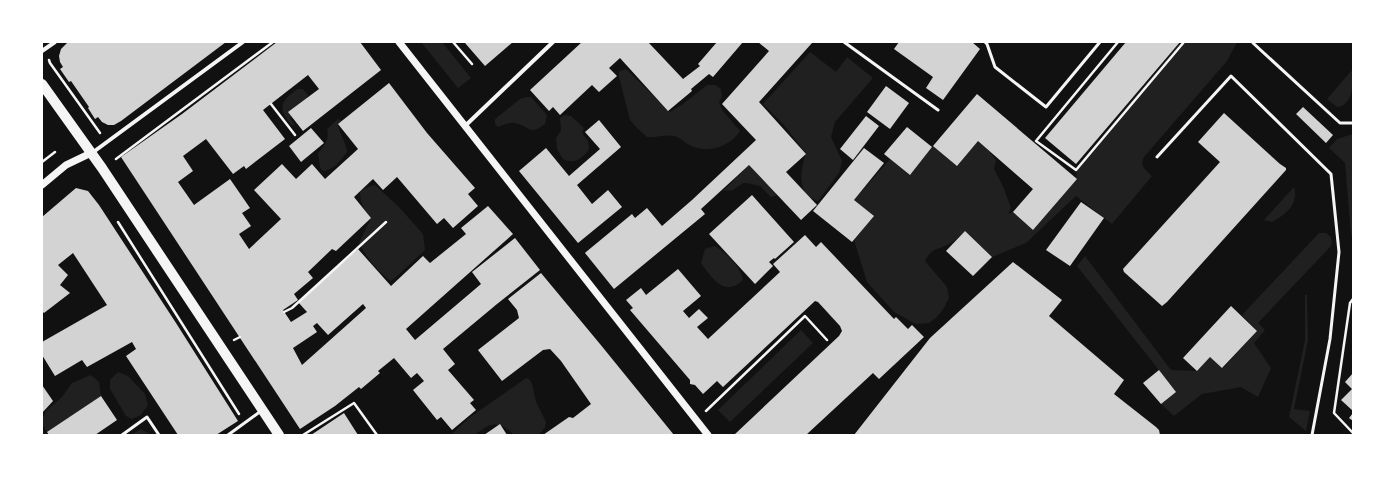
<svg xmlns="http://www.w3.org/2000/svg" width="1395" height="477" viewBox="0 0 1395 477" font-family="'Noto Sans',sans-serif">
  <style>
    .green { fill: #202020 }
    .building { fill: #d3d3d3; fill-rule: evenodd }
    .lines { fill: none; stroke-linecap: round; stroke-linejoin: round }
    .path { stroke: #f5f5f5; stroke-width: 2.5 }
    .service { stroke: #f5f5f5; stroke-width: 3 }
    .minor { stroke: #f5f5f5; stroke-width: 4 }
    .tertiary { stroke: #f5f5f5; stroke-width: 7 }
    .primary { stroke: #f5f5f5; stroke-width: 10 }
  </style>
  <rect width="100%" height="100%" fill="#111"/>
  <!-- green -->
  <path class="green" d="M 421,42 L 442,42 L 471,78 L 458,88 Z
    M 1181,42 L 1237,42 L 1227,61 L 1144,157 C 1139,166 1146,170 1152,176 L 1112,224 L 1076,196 L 1026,243 L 992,257 L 965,231 C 960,236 954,242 947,245 C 935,251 933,247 925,261 L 947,287 L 949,298 L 944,308 L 936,318 L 929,323 L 916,324 L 894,312 L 867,282 L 854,240 L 872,217 L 854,200 L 890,159 L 910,175 L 933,146 L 978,141 L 990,152 L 996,160 L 994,169 L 1003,186 L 1011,208 L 1008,214 L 1013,212 L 1033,230 L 1076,179 L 1078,165 Z
    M 810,52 L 836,72 L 847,57 L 873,78 L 835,122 L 831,137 L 842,161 L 839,173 L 818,201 C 796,194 800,171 806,153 L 783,124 L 763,104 Z
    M 626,69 L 670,112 L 683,104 L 707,85 L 715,85 L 721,89 L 722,97 L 719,102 L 722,110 L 740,131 C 730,146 711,153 694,147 C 687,145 681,138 675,136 C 666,134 655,138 647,137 L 636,127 L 630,120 L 619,77 L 619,71 Z
    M 1353,69 C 1353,81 1354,105 1337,107 L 1327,99 Z
    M 298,89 L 303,89 L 308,95 L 304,103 L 290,118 L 295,125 L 292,125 C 277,110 280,100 298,89 Z
    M 526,97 L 531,97 L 547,115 L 545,124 C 528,137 529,125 515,123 C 509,122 503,125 498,127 L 495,124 L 495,119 L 520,99 Z
    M 565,115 L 571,116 L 584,128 L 582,133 L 588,141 L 589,149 C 583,158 575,165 563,159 L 557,149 L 556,138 L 561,131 L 560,118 Z
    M 338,119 L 342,121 L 338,124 C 339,134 346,141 347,152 C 341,160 334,170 323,171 L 320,168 L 318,153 C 324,146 330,139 327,129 Z
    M 1353,134 L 1353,238 L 1351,235 L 1345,163 L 1329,148 L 1337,139 Z
    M 749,165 L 777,194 L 775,196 L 771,197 L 760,186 L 747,183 L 743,183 L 733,190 L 723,191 Z
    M 375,185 L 399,207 L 423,234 L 425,250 L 395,278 L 391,281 C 377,271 366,257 359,243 L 371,218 C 364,209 360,203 360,191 L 371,186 Z
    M 1294,187 C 1299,204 1286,214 1272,222 L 1264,220 Z
    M 1319,233 L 1326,233 L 1331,237 L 1332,242 L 1330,247 L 1258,323 L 1265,330 L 1254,343 L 1271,368 L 1258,397 L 1241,387 L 1202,394 L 1174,416 L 1161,404 L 1176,392 L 1077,266 L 1085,256 L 1171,370 L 1197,371 L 1210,357 L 1223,368 L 1257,331 L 1242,315 Z
    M 715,246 C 726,253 741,267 743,280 C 724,298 712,278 701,263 L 705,249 Z
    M 1305,295 L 1307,295 L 1308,340 L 1294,409 L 1310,411 L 1306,431 L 1289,417 L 1305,340 Z
    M 801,330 L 813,343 L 730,422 L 718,410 Z
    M 118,372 L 128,376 L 145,394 L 148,405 L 141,415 L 132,419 L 126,416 L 110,389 L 110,380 Z
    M 91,375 L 99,382 L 101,396 L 47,432 L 42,424 L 42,420 L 46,411 L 62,397 L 72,383 Z
    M 526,378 L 530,380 L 532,384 L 536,402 L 546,422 L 545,427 L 539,435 L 514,435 C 499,420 490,422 475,435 L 451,435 L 469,418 Z
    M 141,429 L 151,435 L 131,435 Z"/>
  <!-- building -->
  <path class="building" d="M 68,42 L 226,42 L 121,121 L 114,125 L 108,125 L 102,122 L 98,117 L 95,119 L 88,108 L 89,107 L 71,81 L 69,82 L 60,69 L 63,67 L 60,62 L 59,56 L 61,49 Z
    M 277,42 L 360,42 L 381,70 L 303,131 L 288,112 L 319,89 L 308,75 L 263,110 L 285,139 L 246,169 L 244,166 L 233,174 L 206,139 L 183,156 L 193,171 L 178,182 L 194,205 L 230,179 L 250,208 L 242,213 L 251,226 L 239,234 L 249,249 L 281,219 L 254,190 L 282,164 L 296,179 L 312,164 L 325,179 L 358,149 L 338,124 L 389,83 L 427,133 L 475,188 L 468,194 L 478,206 L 453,228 L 444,218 L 437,224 L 397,177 L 383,190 L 373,179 L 354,197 L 371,218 L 336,251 L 332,249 L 308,272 L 313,278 L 294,294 L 298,300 L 283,310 L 291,322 L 307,312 L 298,302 L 358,249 L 391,286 L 423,256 L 430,263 L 466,234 L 461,228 L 488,206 L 513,234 L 406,329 L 415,340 L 481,284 L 472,272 L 515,238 L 540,270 L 497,304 L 443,349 L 455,364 L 448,370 L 474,400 L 470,403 L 476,410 L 452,430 L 441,417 L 437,420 L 413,390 L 424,381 L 417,373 L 411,378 L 394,358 L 378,371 L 380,373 L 361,389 L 359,387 L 335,406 L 300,429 L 121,157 L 182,114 ZM 363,304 L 366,308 L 302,365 L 293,348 L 317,332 L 313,326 L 317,323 L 328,335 Z
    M 467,42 L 513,42 L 485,66 L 465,43 Z
    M 582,42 L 648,42 L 683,79 L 700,66 L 698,64 L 717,42 L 743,42 L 713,77 L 709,74 L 691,89 L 692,91 L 668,111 L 620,58 L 609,68 L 617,76 L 599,92 L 592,85 L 560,115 L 553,107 L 549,111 L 530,90 Z
    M 758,42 L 812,43 L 759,102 L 806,154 L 786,172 L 817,205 L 801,220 L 749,165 L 701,209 L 705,214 L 614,289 L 585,253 L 586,252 L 632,214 L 635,218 L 647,208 L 662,226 L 692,200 L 756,140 L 722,104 L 769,51 Z
    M 899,42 L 972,42 L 980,49 L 943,100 L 926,88 L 933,77 L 894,49 Z
    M 1126,42 L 1180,42 L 1076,164 L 1045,138 Z
    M 886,86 L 909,103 L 890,129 L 867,112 Z
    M 977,94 L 1077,179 L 1033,230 L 1013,212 L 1033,189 L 978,141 L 957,166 L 933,146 Z
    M 1303,107 L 1333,135 L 1326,143 L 1296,114 Z
    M 1224,113 L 1280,164 L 1286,168 L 1286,170 L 1167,302 L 1162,306 L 1124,272 L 1123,269 L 1220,162 L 1198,142 Z
    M 866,116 L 879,126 L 853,160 L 840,149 Z
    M 599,120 L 621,147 L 577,185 L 592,204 L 608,190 L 622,207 L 578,243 L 519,171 L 546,148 L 569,176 L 600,149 L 585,132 Z
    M 907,127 L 932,147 L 910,175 L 884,154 Z
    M 311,128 L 324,143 L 301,162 L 289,146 Z
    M 864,148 L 884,163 L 854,200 L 874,216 L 852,242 L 813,211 Z
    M 76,188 L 88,191 L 99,205 L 176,323 L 238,421 L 216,435 L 178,435 L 126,356 L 136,349 L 132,342 L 87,367 L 82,360 L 55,376 L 42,355 L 42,342 L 107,305 L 73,253 L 58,265 L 68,275 L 60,285 L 70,293 L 44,313 L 42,311 L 42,217 Z
    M 752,195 L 794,242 L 775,259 L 774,258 L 769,262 L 773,266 L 755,284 L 709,234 Z
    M 1081,202 L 1104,218 L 1070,266 L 1046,250 Z
    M 965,231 L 992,257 L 973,276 L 946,251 Z
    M 805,235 L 816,247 L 821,242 L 894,319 L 896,317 L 908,329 L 912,325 L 924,337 L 879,379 L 873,373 L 806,435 L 734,435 L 839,336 L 842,331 L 840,326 L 818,302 L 815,301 L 723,387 L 717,381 L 703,394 L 695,385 L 690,384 L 690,380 L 630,310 L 633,308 L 626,300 L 641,288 L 646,295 L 678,269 L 701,296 L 683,311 L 689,318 L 699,309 L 708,318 L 697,327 L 708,339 L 780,272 L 773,264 Z
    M 1013,262 L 1062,300 L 1049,316 L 1124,380 L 1114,394 L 1156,427 L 1159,430 L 1160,435 L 854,435 L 930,338 Z
    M 541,273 L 600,344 L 674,435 L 543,435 L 569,417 L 573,418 L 591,404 L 561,361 L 550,349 L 543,350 L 502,381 L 478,350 L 519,318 L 517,310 L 508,299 Z
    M 1231,306 L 1257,331 L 1222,368 L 1210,357 L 1197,371 L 1183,358 Z
    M 1159,370 L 1176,392 L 1161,404 L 1143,383 Z
    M 1353,373 L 1353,411 L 1341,400 L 1352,389 L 1345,382 Z
    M 42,385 L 53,401 L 42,413 Z
    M 101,396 L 117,420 L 95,435 L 49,435 L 47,432 Z
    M 344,413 L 358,435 L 311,435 Z
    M 1353,413 L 1353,421 L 1349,418 Z
    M 500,424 L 507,435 L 484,435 Z"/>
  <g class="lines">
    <!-- path -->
    <path class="path" d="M 453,42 L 472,64
      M 1118,42 L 1036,141 L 1076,170 L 1184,42
      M 49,60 L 50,63 L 100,133
      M 271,104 L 295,135
      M 116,159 L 273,42
      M 42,162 L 55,152
      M 118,222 L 239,414
      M 1353,299 L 1350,303 L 1334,413 L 1353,433
      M 284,312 L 292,308 L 386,222
      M 234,340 L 240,337
      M 706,411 L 805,316 L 827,340
      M 303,435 L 354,403 L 377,435"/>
    <!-- service -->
    <path class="service" d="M 844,42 L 938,110
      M 985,42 L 987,44 L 995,67 L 1046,107 L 1100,42
      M 1253,43 L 1340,123 L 1353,123
      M 1157,157 L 1231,76 L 1331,174 L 1339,252 L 1330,339 L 1312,435
      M 122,435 L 147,417 L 159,435
      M 228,435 L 261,411"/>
    <!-- minor -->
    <path class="minor" d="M 42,51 L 55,42
      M 465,126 L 553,42
      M 92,153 L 243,42"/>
    <!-- tertiary -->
    <path class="tertiary" d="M 399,42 L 708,435
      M 42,185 L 66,165 L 91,153"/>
    <!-- primary -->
    <path class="primary" d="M 42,84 L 102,168 L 279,435"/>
  </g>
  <!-- border -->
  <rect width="1395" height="477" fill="none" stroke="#ffffff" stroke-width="86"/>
</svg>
